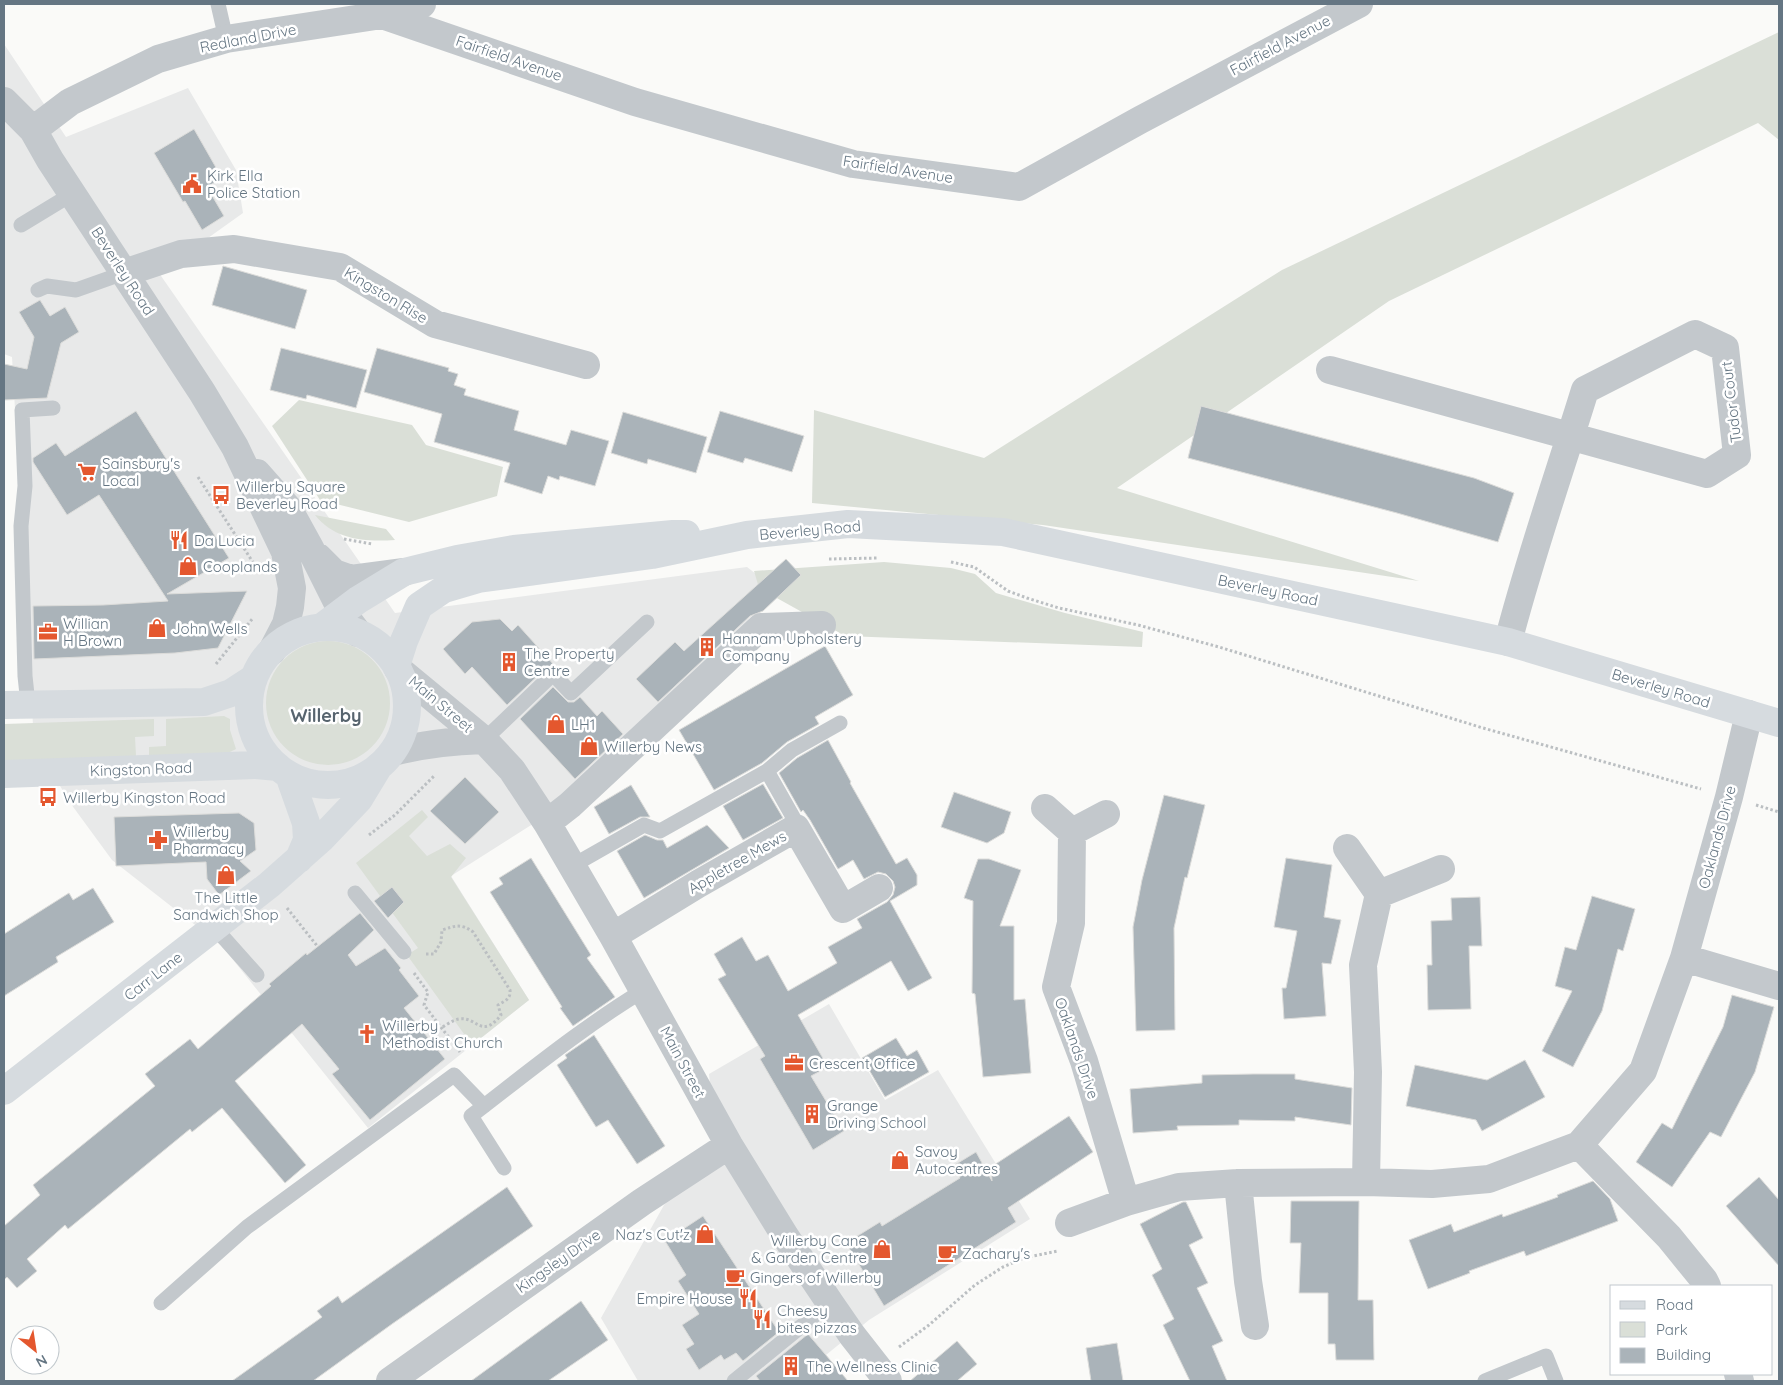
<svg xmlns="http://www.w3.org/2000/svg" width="1783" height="1385" viewBox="0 0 1783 1385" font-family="Quicksand,sans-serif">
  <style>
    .built { fill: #e8e9e9 }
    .green { fill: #dadfd7 }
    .building { fill: #aab3b9; stroke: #dcdcda }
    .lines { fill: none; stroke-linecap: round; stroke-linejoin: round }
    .path { stroke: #bbbfc2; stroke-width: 3; stroke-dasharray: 2.5 2.5; stroke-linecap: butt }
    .lane { stroke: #c3c8cc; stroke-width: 15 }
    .street { stroke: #c3c8cc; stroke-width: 28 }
    .secondary { stroke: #d6dbdf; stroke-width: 28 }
    .labels { text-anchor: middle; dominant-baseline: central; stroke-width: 5; stroke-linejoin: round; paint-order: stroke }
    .street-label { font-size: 15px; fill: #657683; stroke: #fff }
    .poi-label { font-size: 15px; fill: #657683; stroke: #fff; text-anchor: start }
    .quarter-label { font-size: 18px; font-weight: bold; fill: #57646e; stroke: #fff }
  </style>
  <rect width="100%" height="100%" fill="#fafaf8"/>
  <!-- built -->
  <path class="built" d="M 4,44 L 66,137 L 188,88 L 236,170 L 243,213 L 159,273 L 395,613 L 747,567 L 778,591 L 574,786 L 569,801 L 451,876 L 529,1000 L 368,1128 L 222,946 L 112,860 L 71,804 L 34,743 L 12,357 L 4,354 Z
    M 829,1004 L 885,1100 L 938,1070 L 1030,1219 L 869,1320 L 794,1381 L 638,1381 L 601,1318 L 664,1205 L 716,1142 L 709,1074 Z"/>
  <!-- green -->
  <path class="green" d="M 1779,32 L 1779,140 L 1758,123 L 1389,301 L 1117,488 L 1419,581 L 1043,525 L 812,503 L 814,410 L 984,458 L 1282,270 Z
    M 299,400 L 412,425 L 426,445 L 503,467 L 497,496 L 409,522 L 320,500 L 272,426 Z
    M 315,515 L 386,529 L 395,540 C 365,542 335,540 315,515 Z
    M 884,562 L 951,568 L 975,574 L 996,593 L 1065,613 L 1143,632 L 1142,647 L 845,636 L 759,588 L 754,571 Z
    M266 703a62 62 0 1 1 124 0a62 62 0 1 1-124 0Z
    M 224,716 L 230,719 L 230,730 L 236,749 L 226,754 L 149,756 L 149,747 L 166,746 L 166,719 Z
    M 154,719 L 154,736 L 135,737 L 136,756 L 4,761 L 4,724 Z
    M 422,810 L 428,817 L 409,836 L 427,856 L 450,844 L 466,858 L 451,877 L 529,1000 L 472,1045 L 407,955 L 418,948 L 356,863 Z"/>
  <!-- building -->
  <path class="building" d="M 194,129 L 222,178 L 207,187 L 224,216 L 202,230 L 185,201 L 183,202 L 154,153 Z
    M 223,266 L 307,290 L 295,329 L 212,305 Z
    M 40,300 L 50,316 L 65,307 L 79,332 L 61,343 L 47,398 L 4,400 L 4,364 L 27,369 L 34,337 L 19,312 Z
    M 281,348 L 367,370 L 356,408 L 307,395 L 306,399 L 270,390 Z
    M 377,348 L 449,368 L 448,371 L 458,374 L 454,385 L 466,389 L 464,395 L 519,411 L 514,430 L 566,445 L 571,430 L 609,441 L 595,486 L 560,476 L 559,480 L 548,476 L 542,494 L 504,482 L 510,463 L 434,442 L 442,414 L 364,392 Z
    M 1201,406 L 1474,478 L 1514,493 L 1498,542 L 1397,513 L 1188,458 Z
    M 136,411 L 229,558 L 167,594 L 247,591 L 218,648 L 175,653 L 34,659 L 33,606 L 103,605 L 168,601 L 99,495 L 67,515 L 33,462 L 33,458 L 56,443 L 65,456 Z
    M 720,411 L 804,436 L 792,472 L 745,458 L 743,463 L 707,452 Z
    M 623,412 L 707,437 L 696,473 L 648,459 L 647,464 L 611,453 Z
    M 786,559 L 801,575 L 763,611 L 750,616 L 658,702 L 636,679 L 675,642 L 684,651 Z
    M 500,619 L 512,631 L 518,625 L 554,665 L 547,667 L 507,705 L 472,667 L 465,674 L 443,649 L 472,622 Z
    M 825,646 L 853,695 L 815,717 L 819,724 L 787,742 L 762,763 L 714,790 L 679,730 Z
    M 553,687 L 568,702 L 574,702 L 580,697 L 597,716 L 602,711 L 623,734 L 575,779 L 520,719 Z
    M 828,740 L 851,782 L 850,783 L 896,864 L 907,858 L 917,875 L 917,885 L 890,901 L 932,978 L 908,991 L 891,961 L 798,1015 L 828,1067 L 811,1076 L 844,1131 L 813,1150 L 760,1059 L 765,1056 L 718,979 L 726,975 L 714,954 L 742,937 L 756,961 L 768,955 L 788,991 L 837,963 L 828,947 L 862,928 L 857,919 L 887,902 L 893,895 L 895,887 L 893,881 L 886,874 L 878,872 L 864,879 L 853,860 L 838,869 L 810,820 L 803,810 L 801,812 L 779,773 L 797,758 Z
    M 465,777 L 499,812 L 465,844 L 430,811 Z
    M 763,784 L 783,818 L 743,840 L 723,806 Z
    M 631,785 L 650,817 L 640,817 L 609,834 L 594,807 Z
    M 954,792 L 1011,812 L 1004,833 L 987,843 L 941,827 Z
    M 1164,795 L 1205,805 L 1187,878 L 1185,877 L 1174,928 L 1175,1030 L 1136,1031 L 1133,927 L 1142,880 Z
    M 239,813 L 254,823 L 256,850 L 240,861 L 251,871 L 219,895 L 207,879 L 206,862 L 116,866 L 114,817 Z
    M 707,825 L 729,848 L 644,898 L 617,851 L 645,835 L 657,840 L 663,840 L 667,848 Z
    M 531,858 L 591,955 L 587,958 L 615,997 L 573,1026 L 560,1008 L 562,1007 L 490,892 L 503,884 L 499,878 Z
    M 1286,858 L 1332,865 L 1324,917 L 1341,920 L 1331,964 L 1322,963 L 1326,1016 L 1284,1019 L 1282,988 L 1286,988 L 1297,931 L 1274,927 Z
    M 978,859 L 989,859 L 1021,870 L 1000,926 L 1014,926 L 1014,1000 L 1025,999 L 1031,1073 L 983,1077 L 975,994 L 972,993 L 973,901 L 964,898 Z
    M 392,887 L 404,902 L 388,918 L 374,901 Z
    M 93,888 L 114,922 L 56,957 L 58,962 L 4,996 L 4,934 L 69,893 L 73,900 Z
    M 1592,896 L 1635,909 L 1623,951 L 1618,949 L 1602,1011 L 1573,1067 L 1542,1051 L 1572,991 L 1555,986 L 1565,947 L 1576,950 Z
    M 1480,897 L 1482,946 L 1469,946 L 1471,1009 L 1428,1010 L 1427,965 L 1432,965 L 1431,921 L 1452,920 L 1451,898 Z
    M 360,913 L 374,930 L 348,955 L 356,966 L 385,948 L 401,968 L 399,970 L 419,996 L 404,1008 L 445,1059 L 370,1120 L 332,1074 L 339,1069 L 302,1024 L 235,1081 L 306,1165 L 285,1183 L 222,1108 L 192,1132 L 190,1129 L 68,1229 L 65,1225 L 27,1259 L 37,1271 L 17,1288 L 7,1277 L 4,1280 L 4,1226 L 40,1195 L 33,1185 L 155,1086 L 145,1074 L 190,1039 L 198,1049 L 271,986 L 269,984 L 306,953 L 307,955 Z
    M 1732,995 L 1774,1007 L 1755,1072 L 1721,1137 L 1710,1132 L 1672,1187 L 1636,1162 L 1662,1123 L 1672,1129 L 1723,1027 Z
    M 594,1035 L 665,1146 L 637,1164 L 608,1120 L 596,1127 L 557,1065 L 567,1058 L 565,1055 Z
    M 896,1038 L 907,1056 L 917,1050 L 929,1072 L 885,1097 L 862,1058 Z
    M 1525,1060 L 1545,1097 L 1482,1131 L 1476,1120 L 1406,1106 L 1415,1065 L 1487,1080 Z
    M 1254,1074 L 1295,1074 L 1295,1079 L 1352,1088 L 1351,1125 L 1295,1117 L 1295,1121 L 1239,1120 L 1239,1125 L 1177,1126 L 1178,1130 L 1133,1133 L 1130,1089 L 1202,1083 L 1202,1075 Z
    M 1069,1116 L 1093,1152 L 1008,1208 L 1016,1222 L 884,1306 L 846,1243 L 880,1222 L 882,1226 L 960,1178 L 953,1166 L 976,1152 L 992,1181 L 991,1167 Z
    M 1759,1177 L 1779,1200 L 1779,1266 L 1726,1206 Z
    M 1593,1181 L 1610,1199 L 1618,1221 L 1526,1256 L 1524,1251 L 1469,1271 L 1470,1273 L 1428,1289 L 1409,1240 L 1451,1224 L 1454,1232 L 1502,1214 L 1503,1217 L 1558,1197 L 1557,1195 Z
    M 507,1187 L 533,1226 L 392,1324 L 313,1381 L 232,1381 L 322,1317 L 317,1311 L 338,1296 L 342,1303 Z
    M 1291,1201 L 1359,1201 L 1358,1300 L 1373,1300 L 1374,1360 L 1336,1360 L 1335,1344 L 1328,1344 L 1328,1293 L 1299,1293 L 1301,1243 L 1290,1243 Z
    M 1183,1202 L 1186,1202 L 1203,1238 L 1189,1245 L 1208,1283 L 1197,1288 L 1223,1341 L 1212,1346 L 1227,1381 L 1190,1381 L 1163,1325 L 1174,1319 L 1152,1275 L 1162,1269 L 1140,1224 Z
    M 703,1216 L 779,1332 L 743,1361 L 736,1353 L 724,1360 L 721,1355 L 699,1370 L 686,1349 L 694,1344 L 682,1325 L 699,1314 L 678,1281 L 686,1275 L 665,1241 Z
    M 581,1301 L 608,1340 L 548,1381 L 471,1381 Z
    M 808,1334 L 848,1381 L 760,1381 L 756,1376 Z
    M 957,1341 L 977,1364 L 957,1381 L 910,1381 Z
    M 1117,1343 L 1123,1381 L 1091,1381 L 1086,1348 Z"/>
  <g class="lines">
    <!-- path -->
    <path class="path" d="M 198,477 L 256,567
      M 344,539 L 372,544
      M 829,559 L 878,558
      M 951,562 L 974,567 L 1008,591 L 1027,598 L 1059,608 L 1138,625 L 1219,647 L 1483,728 L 1701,789
      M 216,664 L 253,618
      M 1756,805 L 1779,812
      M 369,835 L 395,815 L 435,775
      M 287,908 L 318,947
      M 426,954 L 434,954 L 441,942 L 442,930 C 455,926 461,923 473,932 L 510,990 C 511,999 505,1001 498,1005 L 501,1015 C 481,1040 477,1016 459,1019 C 453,1020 446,1025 441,1028
      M 414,973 L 428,992 L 424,1005 L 460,1052
      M 899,1347 L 929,1325 L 975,1285 L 1003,1267 L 1024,1258 L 1058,1251"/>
    <!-- lane -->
    <path class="lane" d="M 218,4 L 226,39
      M 21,225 L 72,194
      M 38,290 L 47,286 L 76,290 L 124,273
      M 28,704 L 25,676 L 21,526 L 25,486 L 22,410 L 53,408
      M 484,740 L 553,674 L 571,693 L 647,622
      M 767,771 L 793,817
      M 572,866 L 644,825 L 660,831 L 767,771 L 792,750 L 840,723
      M 355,893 L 404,952
      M 215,928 L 257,975
      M 504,1168 L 471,1116 C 527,1073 583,1027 644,990
      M 161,1303 L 247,1227 L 454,1075 L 484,1106
      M 734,1381 L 830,1303
      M 1485,1381 L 1546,1356 L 1556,1381"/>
    <!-- street -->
    <path class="street" d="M 382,15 L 635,102 L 853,164 L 1019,187 L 1140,120 L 1359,4
      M 4,101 L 33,130 L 50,160 L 202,392 L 235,447 L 285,552 L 292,588 L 290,607 L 286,624 L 272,651
      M 33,130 L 70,102 L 158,59 L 226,39 L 382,15 L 422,4
      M 124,273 L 181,254 L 234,249 L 340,267 L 435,324 L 586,365
      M 1330,370 L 1707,474 L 1737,455 L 1725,348 L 1695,334 L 1585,390 C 1559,474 1530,557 1508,642
      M 257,473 L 288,508 L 310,548 L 342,612 L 358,633
      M 318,557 L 334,573 L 351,579 L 404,572
      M 398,669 L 484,740 L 512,770 L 547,823 L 613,936 L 729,1145 L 785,1236 L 830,1303 L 852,1335 L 888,1381
      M 393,752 C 423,744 452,741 484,740
      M 1045,808 L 1072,832 L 1106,814
      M 547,823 L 570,805 L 761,627 L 822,625
      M 1072,832 L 1071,923 L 1056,987 L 1084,1061 L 1126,1202
      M 1347,848 L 1379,894 L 1441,869
      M 613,936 L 698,884 L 796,828 L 843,909 L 879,888
      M 1684,958 L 1779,986
      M 1579,1145 L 1669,1237 L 1704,1280 L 1707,1286
      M 1366,1182 L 1368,1072 L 1363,965 L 1379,894
      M 1238,1183 L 1248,1281 L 1255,1326
      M 1069,1223 L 1126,1202 L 1179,1187 L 1238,1183 L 1366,1182 L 1432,1184 L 1489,1179 L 1579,1145 L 1643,1071 L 1684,958 L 1729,797 L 1749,714
      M 1738,1374 L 1740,1381
      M 390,1381 L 642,1202 L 729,1145"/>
    <!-- secondary -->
    <path class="secondary" d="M 322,627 L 358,600 L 404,572 L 457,559 L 514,549 L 673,534 L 686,534
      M249 706a79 79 0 1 1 158 0a79 79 0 1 1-158 0Z
      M 396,666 L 404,641 L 419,606 L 444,589 L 478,579 L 652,555 L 747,535 L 848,524 L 1003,532 L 1508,642 L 1779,723
      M 4,705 L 204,702 L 231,693 L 254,678
      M 4,774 L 256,765 L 278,767
      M 289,775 L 306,823 L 307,840 L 299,859
      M 4,1091 L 269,885 L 321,839 L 359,799 L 379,766"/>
  </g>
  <!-- icons -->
  <defs>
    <g id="civic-bare" transform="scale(1.5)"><path d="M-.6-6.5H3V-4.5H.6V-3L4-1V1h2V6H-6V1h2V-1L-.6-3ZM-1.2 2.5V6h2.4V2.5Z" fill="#e4572e" stroke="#fff" stroke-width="2.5" paint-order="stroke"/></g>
    <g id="supermarket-bare" transform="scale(1.5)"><path d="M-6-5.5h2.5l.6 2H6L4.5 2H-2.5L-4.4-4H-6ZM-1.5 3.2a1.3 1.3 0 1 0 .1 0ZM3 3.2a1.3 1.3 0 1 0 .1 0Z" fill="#e4572e" stroke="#fff" stroke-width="2.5" paint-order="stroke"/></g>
    <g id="bus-bare" transform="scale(1.5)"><path d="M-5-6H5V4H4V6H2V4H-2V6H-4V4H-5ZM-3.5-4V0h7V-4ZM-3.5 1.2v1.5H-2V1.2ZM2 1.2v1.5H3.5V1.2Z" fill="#e4572e" stroke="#fff" stroke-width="2.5" paint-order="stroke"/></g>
    <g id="restaurant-bare" transform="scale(1.5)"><path d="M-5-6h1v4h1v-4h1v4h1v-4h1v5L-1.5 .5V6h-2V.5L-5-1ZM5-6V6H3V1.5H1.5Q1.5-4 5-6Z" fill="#e4572e" stroke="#fff" stroke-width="2.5" paint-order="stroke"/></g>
    <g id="shop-bare" transform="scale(1.5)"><path d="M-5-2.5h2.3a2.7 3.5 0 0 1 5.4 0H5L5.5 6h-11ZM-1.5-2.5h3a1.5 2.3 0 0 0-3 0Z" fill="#e4572e" stroke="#fff" stroke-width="2.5" paint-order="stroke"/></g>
    <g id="office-bare" transform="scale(1.5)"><path d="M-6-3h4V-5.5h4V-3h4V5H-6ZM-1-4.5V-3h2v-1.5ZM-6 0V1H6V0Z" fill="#e4572e" stroke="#fff" stroke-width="2.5" paint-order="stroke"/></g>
    <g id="building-bare" transform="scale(1.5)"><path d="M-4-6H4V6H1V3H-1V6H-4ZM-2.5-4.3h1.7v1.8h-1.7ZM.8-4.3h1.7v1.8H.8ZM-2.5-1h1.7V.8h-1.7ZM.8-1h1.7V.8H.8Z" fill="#e4572e" stroke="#fff" stroke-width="2.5" paint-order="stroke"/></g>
    <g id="pharmacy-bare" transform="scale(1.5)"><path d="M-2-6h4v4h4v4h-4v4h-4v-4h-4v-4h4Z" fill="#e4572e" stroke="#fff" stroke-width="2.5" paint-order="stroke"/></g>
    <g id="church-bare" transform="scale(1.5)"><path d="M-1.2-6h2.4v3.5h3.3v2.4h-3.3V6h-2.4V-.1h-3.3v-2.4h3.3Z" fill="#e4572e" stroke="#fff" stroke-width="2.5" paint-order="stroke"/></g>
    <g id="cafe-bare" transform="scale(1.5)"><path d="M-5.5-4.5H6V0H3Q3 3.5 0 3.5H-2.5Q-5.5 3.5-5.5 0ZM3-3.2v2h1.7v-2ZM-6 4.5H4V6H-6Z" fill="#e4572e" stroke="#fff" stroke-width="2.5" paint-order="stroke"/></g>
  </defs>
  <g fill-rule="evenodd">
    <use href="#civic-bare" x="192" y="184"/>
    <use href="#supermarket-bare" x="87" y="472"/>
    <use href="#bus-bare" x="221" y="495"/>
    <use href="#restaurant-bare" x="179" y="540"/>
    <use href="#shop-bare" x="188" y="566"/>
    <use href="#shop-bare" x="157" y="628"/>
    <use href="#office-bare" x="48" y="632"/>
    <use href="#building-bare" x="707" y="647"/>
    <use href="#building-bare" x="509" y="662"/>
    <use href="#shop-bare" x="556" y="724"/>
    <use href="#shop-bare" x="589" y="746"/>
    <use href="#bus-bare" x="48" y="797"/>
    <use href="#pharmacy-bare" x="158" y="840"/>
    <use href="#shop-bare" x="226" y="875"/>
    <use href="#church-bare" x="367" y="1034"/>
    <use href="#office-bare" x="794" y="1063"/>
    <use href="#building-bare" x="812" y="1114"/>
    <use href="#shop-bare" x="900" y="1160"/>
    <use href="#shop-bare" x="705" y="1234"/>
    <use href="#shop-bare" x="882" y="1249"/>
    <use href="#cafe-bare" x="947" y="1253"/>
    <use href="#cafe-bare" x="735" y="1277"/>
    <use href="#restaurant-bare" x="748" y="1298"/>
    <use href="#restaurant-bare" x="762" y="1319"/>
    <use href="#building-bare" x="791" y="1366"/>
  </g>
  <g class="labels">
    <!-- street labels -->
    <g class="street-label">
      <text transform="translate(248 38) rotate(-11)">Redland Drive</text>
      <text transform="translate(1280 45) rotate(-28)">Fairfield Avenue</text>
      <text transform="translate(509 58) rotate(19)">Fairfield Avenue</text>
      <text transform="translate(898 169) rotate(9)">Fairfield Avenue</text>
      <text transform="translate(123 271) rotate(57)">Beverley Road</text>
      <text transform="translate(386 295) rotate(31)">Kingston Rise</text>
      <text transform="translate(1731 402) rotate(-97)">Tudor Court</text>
      <text transform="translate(810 530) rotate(-5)">Beverley Road</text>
      <text transform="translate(1268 590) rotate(12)">Beverley Road</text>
      <text transform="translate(1661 688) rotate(17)">Beverley Road</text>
      <text transform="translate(441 704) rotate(40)">Main Street</text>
      <text transform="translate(141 769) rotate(-2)">Kingston Road</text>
      <text transform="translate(1717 837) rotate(-75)">Oaklands Drive</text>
      <text transform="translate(737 862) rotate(-30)">Appletree Mews</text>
      <text transform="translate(153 976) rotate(-38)">Carr Lane</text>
      <text transform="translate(1077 1048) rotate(71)">Oaklands Drive</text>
      <text transform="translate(683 1062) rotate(62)">Main Street</text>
      <text transform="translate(558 1261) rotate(-35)">Kingsley Drive</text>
    </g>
    <!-- poi labels -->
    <g class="poi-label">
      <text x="207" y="175">Kirk Ella<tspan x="207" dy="17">Police Station</tspan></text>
      <text x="102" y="463">Sainsbury's<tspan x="102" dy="17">Local</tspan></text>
      <text x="236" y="486">Willerby Square<tspan x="236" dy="17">Beverley Road</tspan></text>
      <text x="194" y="540">Da Lucia</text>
      <text x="203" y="566">Cooplands</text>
      <text x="63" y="623">Willian<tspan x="63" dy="17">H Brown</tspan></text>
      <text x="172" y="628">John Wells</text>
      <text x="722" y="638">Hannam Upholstery<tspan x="722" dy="17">Company</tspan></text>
      <text x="524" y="653">The Property<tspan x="524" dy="17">Centre</tspan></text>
      <text x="571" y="724">LH1</text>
      <text x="604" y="746">Willerby News</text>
      <text x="63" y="797">Willerby Kingston Road</text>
      <text x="173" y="831">Willerby<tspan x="173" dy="17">Pharmacy</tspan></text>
      <text x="226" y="897" text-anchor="middle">The Little<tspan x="226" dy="17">Sandwich Shop</tspan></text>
      <text x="382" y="1025">Willerby<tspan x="382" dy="17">Methodist Church</tspan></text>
      <text x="809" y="1063">Crescent Office</text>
      <text x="827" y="1105">Grange<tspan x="827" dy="17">Driving School</tspan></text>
      <text x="915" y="1151">Savoy<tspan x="915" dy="17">Autocentres</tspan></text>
      <text x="690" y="1234" text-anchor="end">Naz's Cut'z</text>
      <text x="867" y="1240" text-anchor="end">Willerby Cane<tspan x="867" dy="17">&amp; Garden Centre</tspan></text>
      <text x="962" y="1253">Zachary's</text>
      <text x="750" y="1277">Gingers of Willerby</text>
      <text x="733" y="1298" text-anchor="end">Empire House</text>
      <text x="777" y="1310">Cheesy<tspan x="777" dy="17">bites pizzas</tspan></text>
      <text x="806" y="1366">The Wellness Clinic</text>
    </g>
    <!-- quarter labels -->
    <g class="quarter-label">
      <text x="326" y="715">Willerby</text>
    </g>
  </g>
  <!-- border -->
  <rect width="1783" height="1385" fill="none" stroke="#657683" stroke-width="10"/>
  <!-- legend -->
  <rect x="1610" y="1285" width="162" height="90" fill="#ffffff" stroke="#c1c8cd"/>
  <rect x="1620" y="1301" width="25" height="8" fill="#d6dbdf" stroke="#c1c8cd"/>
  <text x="1656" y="1310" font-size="15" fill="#657683">Road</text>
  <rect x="1620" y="1322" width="25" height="15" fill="#dadfd7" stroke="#c1c8cd"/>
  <text x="1656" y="1335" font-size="15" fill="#657683">Park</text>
  <rect x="1620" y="1348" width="25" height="15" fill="#aab3b9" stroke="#c1c8cd"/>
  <text x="1656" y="1360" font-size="15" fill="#657683">Building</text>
  <!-- north arrow -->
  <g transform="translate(35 1350) rotate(150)"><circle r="24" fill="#ffffff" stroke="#c1c8cd"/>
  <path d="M0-4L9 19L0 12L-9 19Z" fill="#e4572e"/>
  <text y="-8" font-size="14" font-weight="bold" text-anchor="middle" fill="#657683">N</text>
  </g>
</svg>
